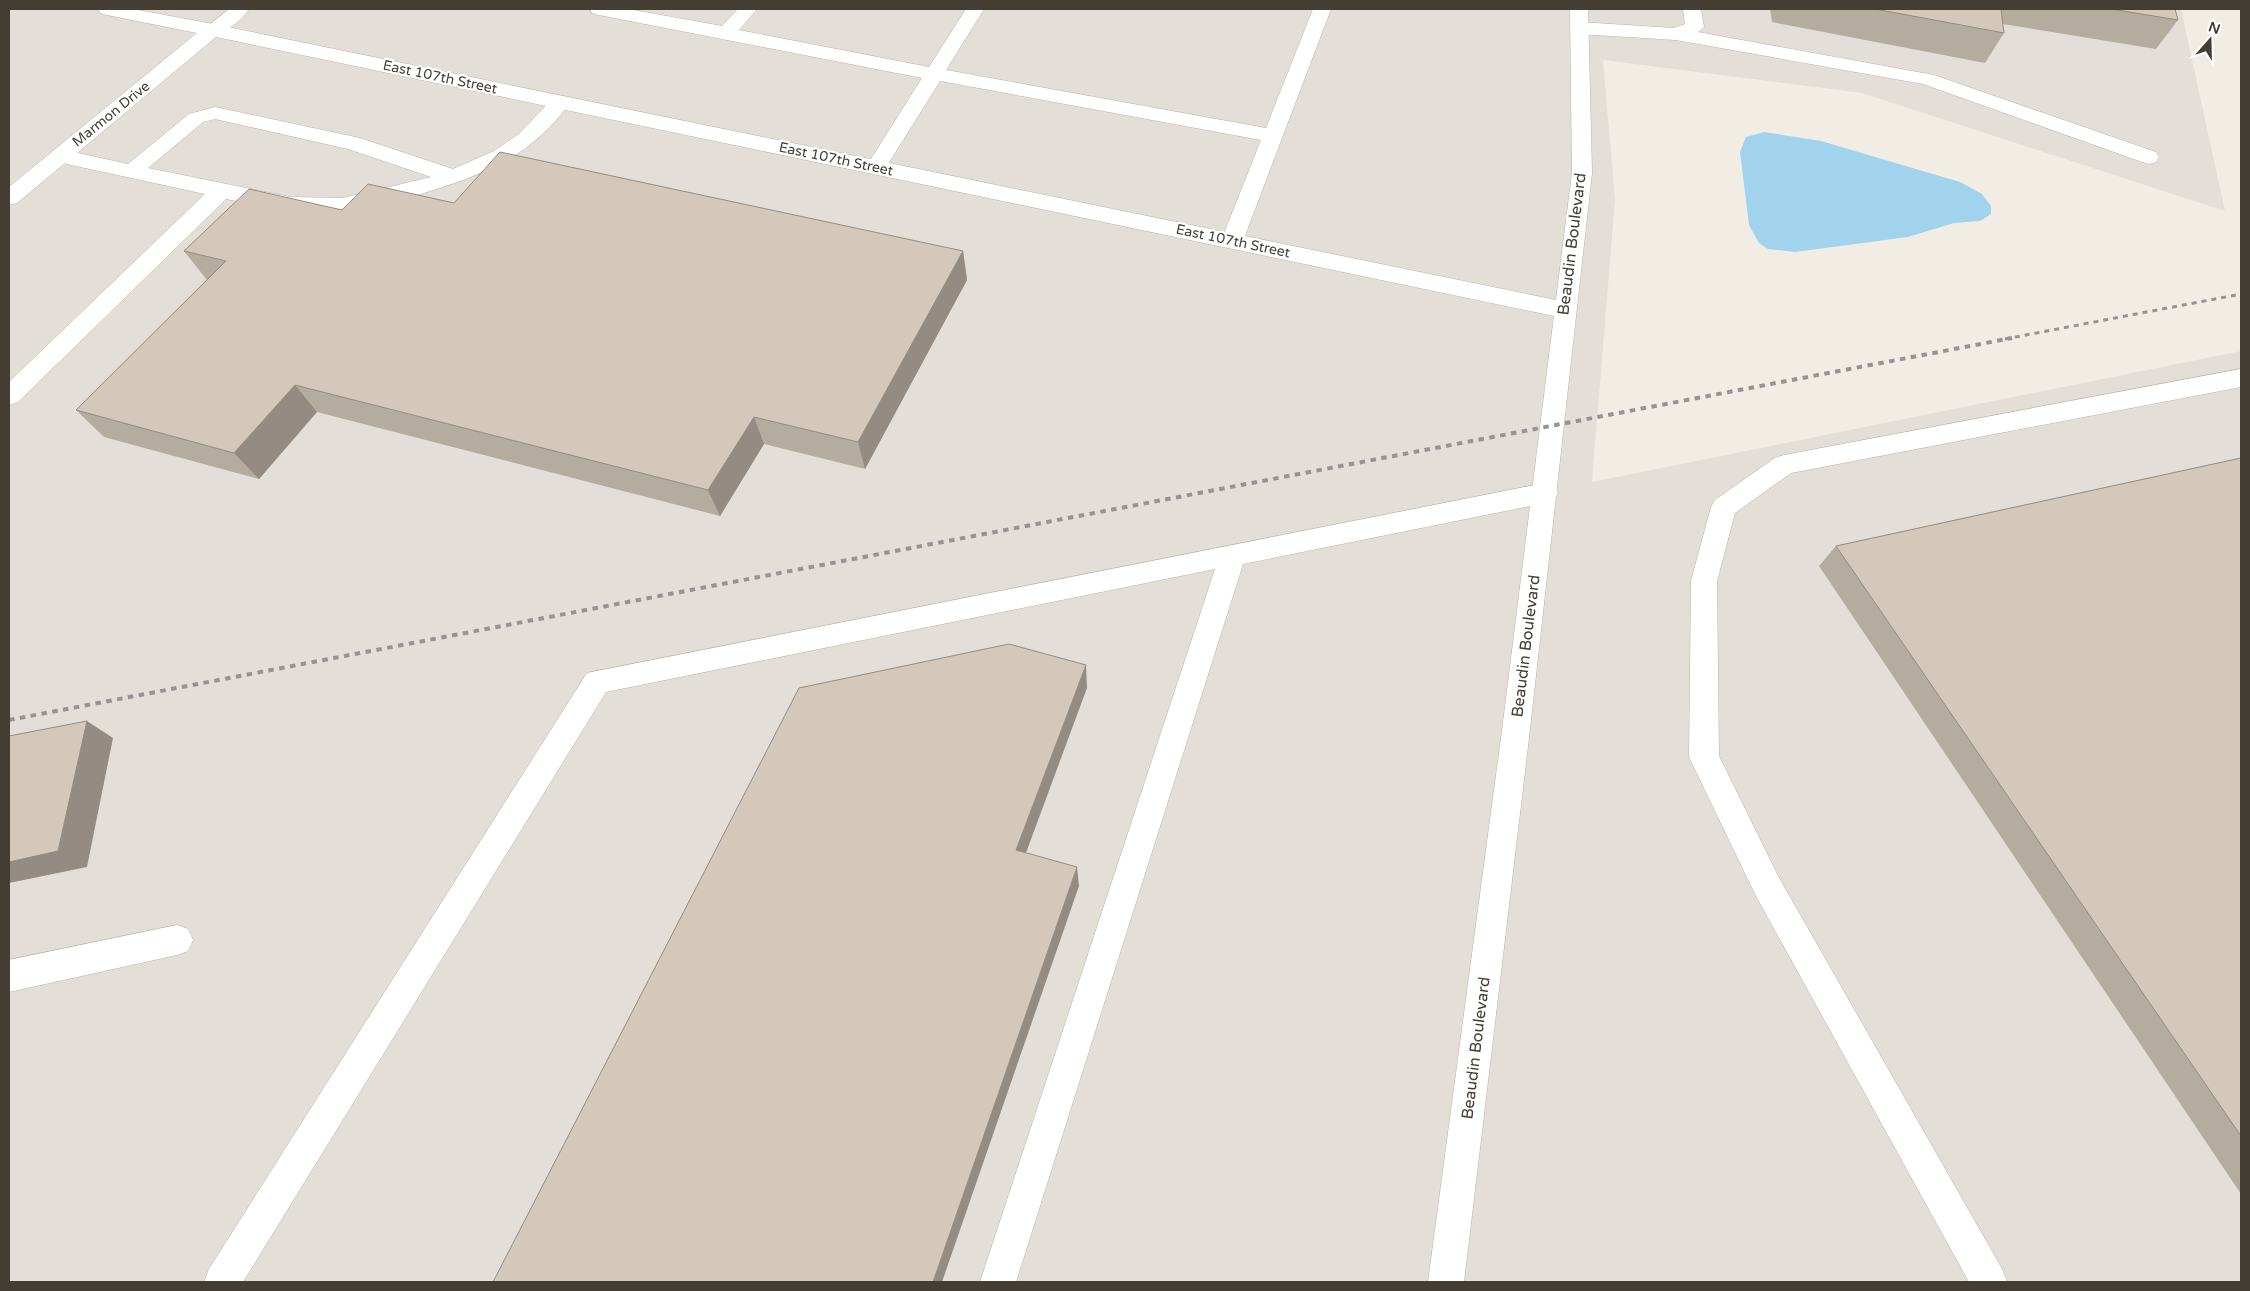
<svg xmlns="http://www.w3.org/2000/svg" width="2250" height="1291" viewBox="0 0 2250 1291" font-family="'Varela Round',sans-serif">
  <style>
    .industrial { fill: #e4ded9 }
    .water { fill: #a1d3ed }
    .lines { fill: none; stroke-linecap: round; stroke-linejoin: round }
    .service-casing { stroke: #bdb4a7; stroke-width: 1 }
    .minor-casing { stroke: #bdb4a7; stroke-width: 1 }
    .service { fill: #fff; fill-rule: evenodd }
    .minor { fill: #fff; fill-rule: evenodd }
    .rail-far1 { stroke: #949494; stroke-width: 3; stroke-dasharray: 5 5; stroke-linecap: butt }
    .rail { stroke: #949494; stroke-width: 4; stroke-dasharray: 5.5 5.5; stroke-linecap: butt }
    .wall { fill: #b5aca0 }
    .shaded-wall { fill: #948c82 }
    .building { fill: #d3c8ba; stroke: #948c82 }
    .labels { text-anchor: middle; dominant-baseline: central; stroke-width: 4.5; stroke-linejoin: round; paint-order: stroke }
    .far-street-label { font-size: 14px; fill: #433d34; stroke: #fff }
    .street-label { font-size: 16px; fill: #433d34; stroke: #fff }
  </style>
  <rect width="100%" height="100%" fill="#f2ede4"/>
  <!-- industrial -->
  <path class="industrial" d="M9,9H2181L2225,211L1862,93L1603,60L1615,200L1592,482L2241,351V1282H9Z"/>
  <!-- water -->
  <path class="water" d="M1764,132L1821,141L1960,182L1982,194L1991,206V214L1980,221L1954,223L1908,237L1795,252L1768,249L1759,243L1749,225L1740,152L1746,137Z"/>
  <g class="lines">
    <defs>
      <path id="service" d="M229,9H249C241,21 221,38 206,34L203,30Z
        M590,9H628L722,26L738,9H757L739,30L929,67L966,9H984L946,70L1266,128L1313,9H1331L1243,241L1240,246L1232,248L1224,246L1221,241L1261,140L940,81L883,172L876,174L869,172L866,167L922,78L599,15L592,13Z
        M1683,9H1701L1704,27L1698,32L1934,75L2156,152L2159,157L2156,162L2149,164L2142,162L1923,84L1676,40L1579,34L1572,32L1570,28L1572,24L1579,22L1674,28L1685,24Z
        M560,96L567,98L570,102C533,157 478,177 417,195C394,202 367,210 343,212C303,216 264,206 226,199L18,402L9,405V382L205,194L53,161L50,156L53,151L60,149L128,164L189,114L215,107L360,138L453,169L494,151L519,134L553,98ZM215,119L348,149L431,177L343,198L290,197L148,168L203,122Z
        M2241,369V387L1791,473L1735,513L1717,581L1719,756L1778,876L2002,1269L2007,1282H1969L1756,896L1689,757L1691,581L1711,507L1715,500L1775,458L1784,455Z
        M1545,483L1554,486L1558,493L1554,500L1545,503L1243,564L1016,1282H980L1215,569L606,692L243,1282H204L209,1269L587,673Z
        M177,925L188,929L193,940L188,951L177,955L9,992V960Z"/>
      <path id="minor" d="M98,9H133L213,24L1556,300L1572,173L1570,9H1588L1592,173L1529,738L1464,1282H1428L1501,738L1554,316L216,37L17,203L9,205V187L197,33L107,15L100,13Z"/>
    </defs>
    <!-- service casing -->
    <use href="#service" class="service-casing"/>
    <!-- minor casing -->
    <use href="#minor" class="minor-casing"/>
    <!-- service -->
    <use href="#service" class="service"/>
    <!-- minor -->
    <use href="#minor" class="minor"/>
    <!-- rail-far1 -->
    <path class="rail-far1" d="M2005,339L2241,294"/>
    <!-- rail -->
    <path class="rail" d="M9,720L2012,338"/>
  </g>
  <!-- wall -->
  <path class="wall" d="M1770,9H2175L2178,20L2156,49L2003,24L2004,33L1985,63L1772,22Z
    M454,203L963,251L967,280L865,469L764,444L720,516L317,412L259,479L104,437L76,410L207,280L184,251L342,210Z
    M2241,458V1194L1819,566L1836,546Z"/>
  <!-- shaded-wall -->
  <path class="shaded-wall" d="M963,251L967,280L865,469L858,442Z
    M295,385L317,412L259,479L234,453Z
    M754,417L764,444L720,516L708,490Z
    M1086,665L1087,688L1020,869L1016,850Z
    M87,721L113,738L87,867L9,883V862Z
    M1077,867L1079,886L942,1282H933Z"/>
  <!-- building -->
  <path class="building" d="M1875,9H2001L2004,33Z
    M2111,9H2175L2178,20Z
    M500,152L963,251L858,442L754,417L708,490L295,385L234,453L76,410L226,261L184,251L249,189L342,210L368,184L454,203Z
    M2241,458V1136L1836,546Z
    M1009,644L1086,665L1016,850L1077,867L933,1282H493L799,688Z
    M87,721L58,851L9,862V736Z"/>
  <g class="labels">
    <!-- far-street labels -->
    <g class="far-street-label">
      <text transform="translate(440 77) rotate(12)">East 107th Street</text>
      <text transform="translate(111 114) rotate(-39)">Marmon Drive</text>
      <text transform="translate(836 159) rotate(12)">East 107th Street</text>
      <text transform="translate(1233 241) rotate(12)">East 107th Street</text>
    </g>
    <!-- street labels -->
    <g class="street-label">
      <text transform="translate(1572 244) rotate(-83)">Beaudin Boulevard</text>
      <text transform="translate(1526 646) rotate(-83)">Beaudin Boulevard</text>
      <text transform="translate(1476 1048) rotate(-83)">Beaudin Boulevard</text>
    </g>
  </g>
  <!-- border -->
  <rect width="2250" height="1291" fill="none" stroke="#433d34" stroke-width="20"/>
  <!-- north arrow -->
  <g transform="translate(2210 40) rotate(20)" stroke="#ffffff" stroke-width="4" paint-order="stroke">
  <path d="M0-4L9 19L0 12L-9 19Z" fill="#433d34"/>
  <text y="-8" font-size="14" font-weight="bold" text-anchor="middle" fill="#433d34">N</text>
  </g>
</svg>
